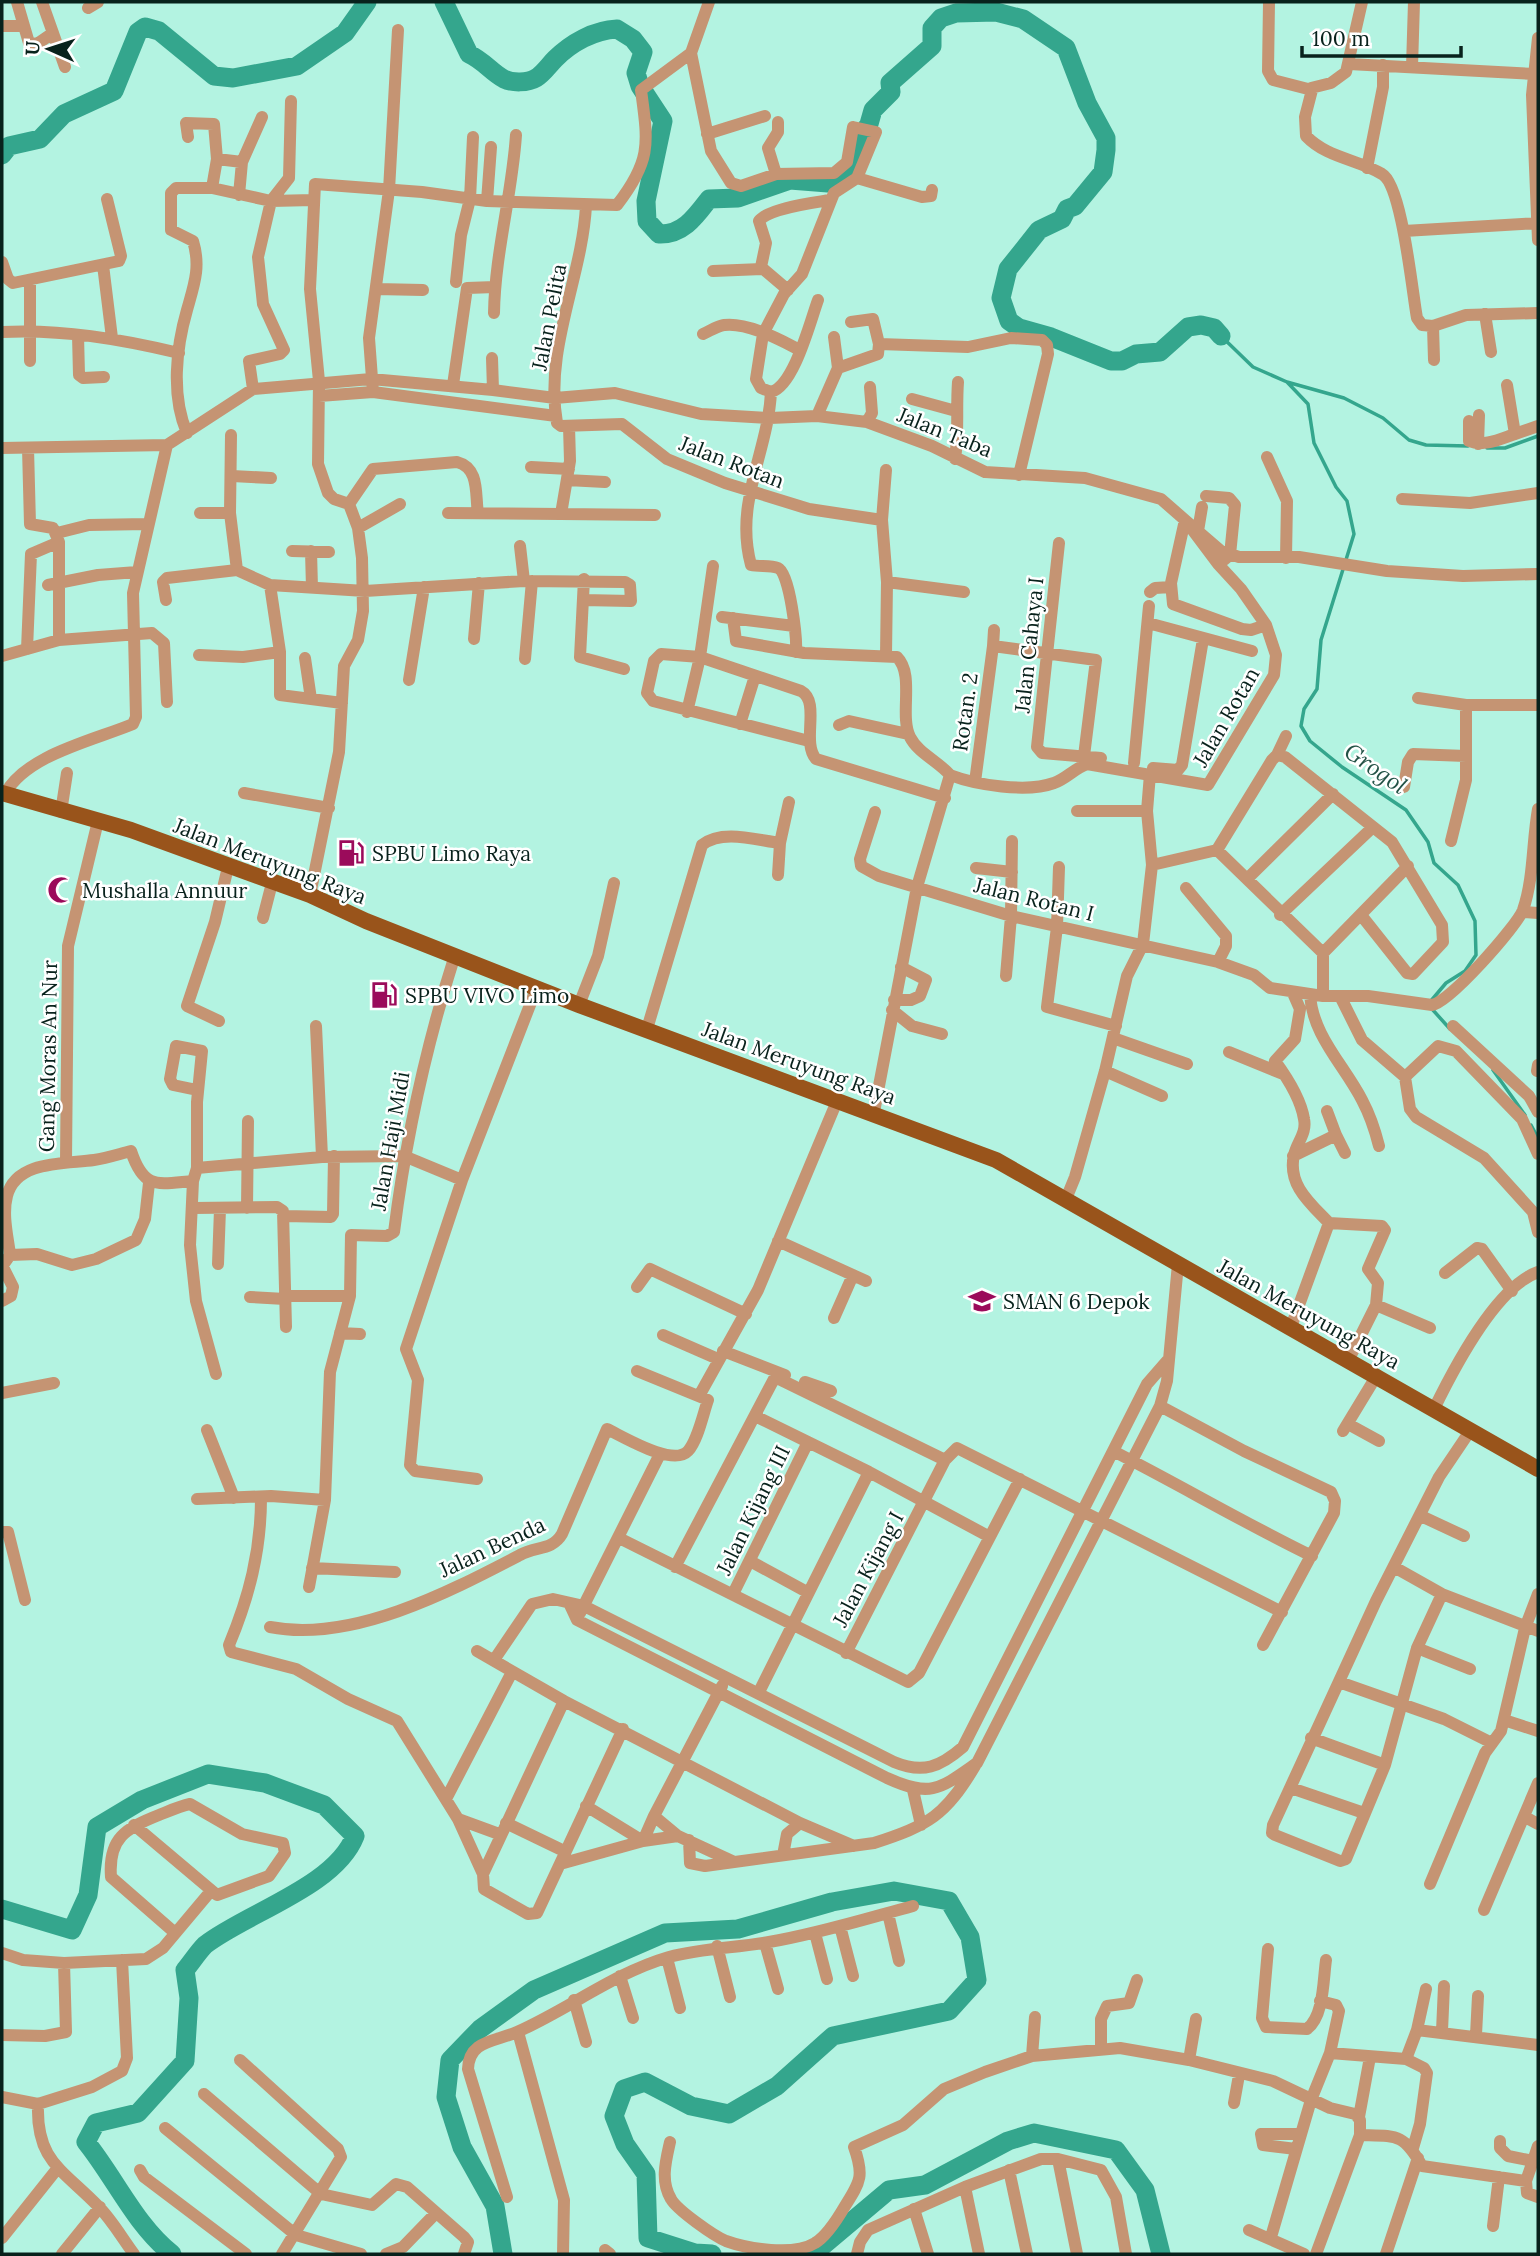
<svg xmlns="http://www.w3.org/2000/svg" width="1540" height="2256" viewBox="0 0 1540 2256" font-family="Lora,serif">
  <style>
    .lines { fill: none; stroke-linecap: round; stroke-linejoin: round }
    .stream { stroke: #34a68d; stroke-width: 3.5 }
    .river { stroke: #34a68d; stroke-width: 19 }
    .minor { stroke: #c59473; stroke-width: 12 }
    .major { stroke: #99541b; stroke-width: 16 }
    .labels { text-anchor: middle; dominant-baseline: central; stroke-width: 5; stroke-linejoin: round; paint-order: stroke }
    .street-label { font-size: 21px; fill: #08221c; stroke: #fff }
    .poi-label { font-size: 21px; fill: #08221c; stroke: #fff; text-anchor: start }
    .water-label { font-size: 23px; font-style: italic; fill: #245347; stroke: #fff }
  </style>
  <rect width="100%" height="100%" fill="#b3f3e1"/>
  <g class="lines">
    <!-- stream -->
    <path class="stream" d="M1221,336L1253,367L1287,382L1344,398L1383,418L1409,440L1426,445L1468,446
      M1287,382L1308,404L1314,443L1336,487L1347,501L1354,534L1321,640L1317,689L1304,709L1301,726L1310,741L1342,767L1406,810L1428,842L1434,863L1458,885L1475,921L1476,955L1465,971L1446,983L1430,1002
      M1487,448H1505L1538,436
      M1432,1009L1450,1029
      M1493,1070L1525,1115
      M1531,1125L1538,1138"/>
    <!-- river -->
    <path class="river" d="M444,2L469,54C484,61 491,72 504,79C512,83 528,83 536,78C543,74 549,65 555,59C571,43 594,30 617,29L633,39L643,52L636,73L640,86L663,121L646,201L647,221L659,234C683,235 696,216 709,199L738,198L790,180L828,183L840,177L856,160L859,140L869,124L873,110L891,92L890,83L932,46V28L941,18L956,13L996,12L1023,19L1066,48L1087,103L1106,138V150L1103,172L1075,206L1067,209L1062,219L1039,230L1008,269L1001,298L1009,321L1019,328L1051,337L1111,361H1122L1136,354L1160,352L1188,327L1201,325L1214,328L1221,336
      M2,155L9,146L40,139L64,114L114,91L138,32L145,27L159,31L214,76L233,78L297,66L345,33L367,2
      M2,1909L72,1930L88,1895L97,1827L142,1800L208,1774L265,1783L324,1805L355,1836C335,1887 246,1913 205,1945C198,1952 191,1963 185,1970L189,1998L185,2061L138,2113L96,2123L86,2142C115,2178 136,2226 172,2254
      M503,2254L495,2206L462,2147L446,2097L450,2060L480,2029L534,1990L665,1933L738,1929L832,1902L894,1891L949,1901L970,1937L977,1980L949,2011L833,2036L777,2086L729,2114L691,2106L645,2082L624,2089L614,2116L625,2144L646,2174L648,2238L695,2253L712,2254
      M813,2254L889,2190L925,2185L1008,2141L1034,2133L1116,2150L1145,2190L1161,2254"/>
    <!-- minor -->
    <path class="minor" d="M17,2L29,43L37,44L53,33
      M42,2L65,67
      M709,2L691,53L711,151L731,183L741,186L776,174L834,173L847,162L853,127L876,132L857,178L834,193L802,274L784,294L763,334L756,379L761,388L771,392C794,386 810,322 818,300
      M1269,2L1268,71L1273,80L1312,90L1305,117L1306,136C1327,158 1357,159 1382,174C1402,185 1412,291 1417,318L1422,325L1433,326L1466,315L1538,313
      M88,8L98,2
      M2,26H24
      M1538,38L1532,95L1538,240
      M1349,64L1535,74
      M1412,67L1414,2
      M1311,88L1331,83L1346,72L1362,2
      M707,134L765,116
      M188,137L186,123L214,124L217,159L212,188
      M217,159L242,162L262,117
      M1367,168L1383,87V65
      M776,174L768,148L778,132V122
      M857,178L922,197L931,196L932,190
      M239,195L242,162
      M487,201L491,147
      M586,206C582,278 544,349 557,423L561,426L622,424L667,459L725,483L809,509L882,520L887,582L886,655
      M1404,231L1537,223
      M2,262L8,279L13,283L119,261L121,256L107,199
      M103,265L112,338
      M713,271L762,269
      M30,281V361
      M456,282L461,235L470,199L473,137
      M376,289L423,290
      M788,290L761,267L766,243L759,221C769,208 813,203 830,200
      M494,313C495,253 512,195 516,135
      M1485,314L1491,352
      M1433,326L1434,360
      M2,332C62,329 120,339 179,353
      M703,334C710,331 717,326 724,325C748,322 780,340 800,350
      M78,335L79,375L83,378L104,377
      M879,344L968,347L1011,338L1042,340L1047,345L1048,354L1019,475
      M492,358L493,390L555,398L615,393L701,414L770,418L817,416L867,422L872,413L870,387
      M838,368L878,354L879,344L873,319L851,322
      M453,385L467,288L495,287
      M1507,385L1515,434L1538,426
      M253,389L249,361L280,354L284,350L263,304L258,257L271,201L289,178L291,101
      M373,392L369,338L389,190L398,30
      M771,392C768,453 734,502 751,565C759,567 770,565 778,568C790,573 797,639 796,652
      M319,396L373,392L556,416
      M912,399L956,411
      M817,416L838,368L834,337
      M1469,421V441C1484,447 1500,439 1515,434
      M867,422L932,446L985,472L1085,478L1161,499L1185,520L1218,564L1241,589L1266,625L1276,655L1274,675L1208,785L1087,764C1075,768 1066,779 1054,783C1027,793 976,785 950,775L917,887L874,1112
      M187,433C171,396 176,348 187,310C194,285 201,267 193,241L171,230V193L176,188H212L271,201L313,200
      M231,435L230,513L237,570L270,585L280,652V695L342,703
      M1478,444L1479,415
      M2,448L167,445
      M28,448L30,524L53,528L59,542V640
      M1267,457L1287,501L1286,558
      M955,459C959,433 956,408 958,382
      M531,467L569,469
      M232,476L271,478
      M567,480L605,482
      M1206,496L1229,498L1235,505L1230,555L1224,560
      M1402,499L1470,503L1538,493
      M349,504L373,469L457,462C480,468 475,495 478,513
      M200,513H230
      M448,513L561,514L570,461L569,426
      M561,514L655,515
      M882,520L886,470
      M358,528L400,504
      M1198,531L1202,507
      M57,533L89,525L147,524
      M1059,543L1037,747L1042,753L1101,758
      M520,546L524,581
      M292,551L329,552
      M311,551L312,588
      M584,579L580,657L624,669
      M887,582L964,592
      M48,585L98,575L137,572
      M270,585L365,591L524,581L625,582L630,585L631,601L583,600
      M1150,592L1155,588L1171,587
      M166,600L163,582L167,578L237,570
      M722,617L794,626
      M733,618L736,641L804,653L897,657C915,675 899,715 910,737C918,753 938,761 950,775
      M1148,623L1252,651
      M1266,625L1251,630L1242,629L1173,604L1171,583L1185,520L1221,551L1239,557H1299L1387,571L1463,576L1538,574
      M474,639L479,583
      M993,646L994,630
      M27,649L31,554L59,542
      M199,655L243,657L280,652
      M2,656L59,640L152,633L164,643L167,702
      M305,658L311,699
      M525,659L532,581
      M409,680L424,587
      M1418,698L1466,705
      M687,712L700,657L713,566
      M740,724L755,676
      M839,725L849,721L908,734
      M809,741L653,701L647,693L654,661L661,654L700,657L801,691C821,702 801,742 816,759L945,798
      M1277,755L1286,736
      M1134,763L1149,606
      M1153,768L1178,770L1182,765L1203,639
      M975,782L993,646L1096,660L1084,756
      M1404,787L1408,762L1413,754L1466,756
      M244,793L329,808
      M5,794C26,755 92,741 133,724L136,717L133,593L167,445L253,389L371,379L493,390
      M1077,811H1147
      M61,812L67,773
      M875,812L860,859L861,866L879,876L1011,916L1218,962L1254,975L1270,988L1323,996H1368L1432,1005C1449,1003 1517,926 1523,910C1534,878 1532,842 1538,809
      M1451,841L1466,780V705H1538
      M1217,850L1272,760L1277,755L1285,757L1392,842L1442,925L1443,942L1413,974L1407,973L1361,915
      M1152,865L1217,850L1323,953
      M1059,867L1057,927L1047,1007L1116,1026
      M976,868L1012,872
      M778,875L780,843
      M1247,879L1333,794
      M1186,888L1226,936V946L1218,962
      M310,895L339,752L344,666L358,640L363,611L362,558L358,528L349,504L334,499L328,493L318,464L319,381L310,289L315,184L422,192L487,201L617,205C652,160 648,143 641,90L691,53
      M1523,912L1538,913
      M1280,915L1372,828
      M263,918L272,883
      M1006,976L1011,916L1012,841
      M1293,993L1300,1009L1295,1039L1275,1061C1286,1076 1301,1100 1304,1119C1307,1133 1297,1142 1294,1155C1287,1185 1311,1204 1329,1223
      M1310,994C1312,1035 1344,1065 1362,1100C1370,1115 1375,1130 1379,1146
      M1323,996V953L1408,866
      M1340,996L1362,1040L1405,1077L1410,1109L1416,1117L1484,1158L1533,1212L1538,1232
      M894,1000H911L920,996L926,980L901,967
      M579,1005L598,956L614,883
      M892,1010L912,1026L942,1034
      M219,1021L187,1006L215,922L228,867
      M316,1026L322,1157
      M1453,1026L1529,1096L1538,1112
      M647,1029L702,845C722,829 756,840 780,843L789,802
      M1113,1038L1187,1064
      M1229,1052L1283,1074
      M1105,1071L1162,1096
      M1537,1071L1538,1065
      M1405,1077L1438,1046L1456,1051L1522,1119L1538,1154
      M1336,1135L1345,1153
      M1293,1156L1336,1135L1327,1111
      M66,1162L68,946L98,821
      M197,1168L322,1157L404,1156L462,1180
      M193,1181L190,1245L196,1301L216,1374
      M1066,1199L1075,1177L1105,1071L1127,976L1143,944L1152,865L1147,811L1150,774
      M194,1208L277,1207L283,1211L286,1327
      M247,1208L248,1121
      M285,1216L331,1217L333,1214L334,1156
      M1329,1223L1382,1226L1385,1230L1368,1269L1378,1283L1376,1305L1349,1359
      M778,1241L866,1281
      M10,1255L37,1254L72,1265L96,1259L136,1240L145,1219L149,1183
      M218,1264L220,1209
      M2,1265L13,1287L11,1296L2,1301
      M3,1265L10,1255C8,1237 2,1215 7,1196C16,1160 65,1164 94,1160C107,1158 119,1154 131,1151C144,1190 157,1184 193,1181L197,1168V1102L202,1051L176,1046L170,1079L173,1085L197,1090
      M1445,1273L1477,1248L1482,1249L1512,1291
      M637,1287L650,1269L746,1314
      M285,1296H350
      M250,1297L285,1299
      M1376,1305L1430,1328
      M834,1318L853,1275
      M1291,1327L1329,1223
      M340,1333L360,1334
      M663,1335L718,1359
      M723,1351L785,1375
      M805,1382L831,1391
      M2,1393L54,1383
      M699,1396L758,1290L837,1101
      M1160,1406L1244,1451L1331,1492L1335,1501L1334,1513L1263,1645
      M1434,1409C1453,1370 1496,1287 1538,1272
      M755,1416L869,1472L988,1536
      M1348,1424L1379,1441
      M207,1430L234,1498
      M1343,1431L1377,1375
      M1113,1451C1180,1485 1244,1523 1312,1556
      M477,1479L415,1471L410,1465L418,1380L406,1349L462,1180L537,987
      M261,1498C261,1551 249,1597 229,1645L231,1652L296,1669L348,1699L397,1721L458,1819L483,1874
      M197,1499L271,1496L325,1500
      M1421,1516L1464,1536
      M2,1532H8L25,1600
      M619,1538L908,1682L919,1673L1020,1479
      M750,1561L807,1592
      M675,1567L775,1377L945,1460
      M1394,1567L1442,1594L1538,1631
      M312,1568L395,1572
      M309,1587L325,1500L330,1372L350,1296L351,1235L387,1236L394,1232C406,1137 426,1046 455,955
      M733,1594L808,1442
      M1442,1594L1417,1648L1385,1765L1346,1859L1340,1861L1275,1835L1272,1833L1273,1825L1376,1601L1439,1477L1470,1431
      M570,1605L577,1620L887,1778C931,1798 940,1789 977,1763L1160,1406L1167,1381L1178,1264
      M580,1613L660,1454
      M270,1627C352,1643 449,1592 520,1555C535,1546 552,1551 562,1534L607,1429C624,1437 673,1467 688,1451C698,1440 703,1414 708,1400L637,1371
      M1417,1648L1470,1669
      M477,1651L564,1701L800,1823L854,1846
      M846,1653L945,1460L957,1448L1282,1612
      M494,1660L532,1604L553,1599L584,1606L894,1762C923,1774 940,1767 963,1747L1147,1384L1167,1361
      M1339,1682L1444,1719L1490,1742
      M722,1686L654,1816L678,1836L732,1861
      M759,1692L869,1472
      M564,1701L483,1874L484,1889L528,1914L537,1913L623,1729
      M1504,1720L1538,1731
      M1311,1738L1385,1765
      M1291,1788L1364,1813
      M913,1790L921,1825
      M446,1799L512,1672
      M586,1806L643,1841L654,1816
      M1525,1817L1538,1824
      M458,1819L499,1834
      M506,1823L564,1851
      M134,1825L217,1895L269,1876L285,1853L283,1843L242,1834L190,1804C180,1806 169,1811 159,1815C126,1828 108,1838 111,1877L174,1932
      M689,1840L690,1863L705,1866L874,1843C929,1825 945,1816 975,1766
      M783,1855L787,1834L800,1823
      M560,1864L643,1841L678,1836
      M1430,1884L1485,1753L1501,1731L1525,1628L1538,1594
      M1484,1910L1538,1783
      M888,1913L899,1961
      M840,1926L853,1976
      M815,1933L827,1979
      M765,1943L778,1989
      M717,1946L730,1997
      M1268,1949L1262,2018L1266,2027L1307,2029C1324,2016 1323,1981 1326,1960
      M2,1953L23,1960L64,1963L146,1959L163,1948L210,1892
      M667,1958L680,2008
      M620,1976L633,2018
      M574,2000L586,2042
      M1417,2030L1426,1989
      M1442,2031L1444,1986
      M518,2032L564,2200L563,2254
      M2,2035L45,2036L66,2032L64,1963
      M1476,2035L1478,1996
      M1101,2049V2019L1107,2006L1129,2003L1137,1980
      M1330,2053L1406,2059L1417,2030L1538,2045
      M1032,2056L1035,2017
      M1406,2059L1424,2068L1427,2073L1420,2124L1413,2148
      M240,2060L338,2149L341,2157L282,2254
      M1189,2060L1196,2019
      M204,2094L321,2194L372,2205L396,2184L407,2187L464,2237L468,2242L464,2254
      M2,2097L38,2104L92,2087L122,2071L127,2058L122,1960
      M1234,2103L1239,2075
      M38,2104C36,2161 62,2169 98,2206C112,2220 122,2238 134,2254
      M1359,2117L1370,2057
      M165,2128L296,2235L361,2254
      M1500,2141V2148L1508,2156L1533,2161L1538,2146
      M670,2142C666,2160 660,2181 671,2199C677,2210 714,2236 726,2241C748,2249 794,2256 815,2243C827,2236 838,2218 845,2206C861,2181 864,2175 854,2147L903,2125L944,2089L985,2072L1032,2056L1120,2048L1189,2060L1273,2081L1330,2108L1355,2114L1360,2120V2135C1397,2136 1403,2133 1422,2166L1526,2181
      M1296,2149L1263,2145L1261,2134H1301
      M1058,2159L1077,2254
      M1538,2162L1533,2161L1526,2181L1527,2193L1538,2197
      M140,2170L144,2177L246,2254
      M1009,2170L1027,2254
      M965,2187L979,2254
      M507,2197L468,2069C469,2040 495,2042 517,2032C569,2009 614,1973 669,1957C703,1948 735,1948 769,1942C817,1934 865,1919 913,1906
      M914,2209L928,2254
      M1493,2226L1499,2177
      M1249,2230L1304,2254
      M1271,2237L1311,2100L1330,2053L1339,2011L1336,2005L1320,2001
      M2,2238L57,2169
      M605,2250L610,2254
      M62,2254L100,2207
      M386,2254L403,2247L436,2213
      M857,2254L860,2242L868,2230L965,2187L1041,2159H1058L1101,2170L1116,2197L1126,2254
      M1316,2254L1360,2135
      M1386,2254L1418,2158"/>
    <!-- major -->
    <path class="major" d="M2,793L131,830L310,895L366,921L579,1005L996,1160L1538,1469"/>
  </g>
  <!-- icons -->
  <defs>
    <symbol id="fuel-bare" viewBox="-9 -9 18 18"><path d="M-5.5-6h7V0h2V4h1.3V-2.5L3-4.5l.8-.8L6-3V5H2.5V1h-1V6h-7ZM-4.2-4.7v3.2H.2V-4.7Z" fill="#9b0b5b" stroke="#fff" stroke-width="2.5" paint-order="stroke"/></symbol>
    <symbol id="mosque-bare" viewBox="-9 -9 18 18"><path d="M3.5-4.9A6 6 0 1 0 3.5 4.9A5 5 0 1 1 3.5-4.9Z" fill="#9b0b5b" stroke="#fff" stroke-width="2.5" paint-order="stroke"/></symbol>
    <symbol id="school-bare" viewBox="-9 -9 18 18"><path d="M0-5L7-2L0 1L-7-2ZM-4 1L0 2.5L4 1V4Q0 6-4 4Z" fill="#9b0b5b" stroke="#fff" stroke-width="2.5" paint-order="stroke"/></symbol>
  </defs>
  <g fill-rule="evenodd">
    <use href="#fuel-bare" x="332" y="834" width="38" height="38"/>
    <use href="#mosque-bare" x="42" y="871" width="38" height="38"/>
    <use href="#fuel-bare" x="365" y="976" width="38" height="38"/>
    <use href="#school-bare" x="963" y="1282" width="38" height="38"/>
  </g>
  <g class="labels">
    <!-- street labels -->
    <g class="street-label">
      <text transform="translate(549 317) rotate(-79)">Jalan Pelita</text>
      <text transform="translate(945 432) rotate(22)">Jalan Taba</text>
      <text transform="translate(732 462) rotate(21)">Jalan Rotan</text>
      <text transform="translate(1029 645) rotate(-84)">Jalan Cahaya I</text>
      <text transform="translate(965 712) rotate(-82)">Rotan. 2</text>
      <text transform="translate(1226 717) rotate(-60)">Jalan Rotan</text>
      <text transform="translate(270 861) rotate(21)">Jalan Meruyung Raya</text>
      <text transform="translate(1034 899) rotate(14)">Jalan Rotan I</text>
      <text transform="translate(48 1056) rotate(-89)">Gang Moras An Nur</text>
      <text transform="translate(799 1063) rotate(20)">Jalan Meruyung Raya</text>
      <text transform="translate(390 1141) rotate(-80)">Jalan Haji Midi</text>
      <text transform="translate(1309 1314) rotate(29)">Jalan Meruyung Raya</text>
      <text transform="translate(753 1510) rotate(-64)">Jalan Kijang III</text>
      <text transform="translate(492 1547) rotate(-25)">Jalan Benda</text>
      <text transform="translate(868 1569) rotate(-62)">Jalan Kijang I</text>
    </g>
    <!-- poi labels -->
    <g class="poi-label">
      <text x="372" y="853">SPBU Limo Raya</text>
      <text x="82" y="890">Mushalla Annuur</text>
      <text x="405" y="995">SPBU VIVO Limo</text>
      <text x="1003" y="1301">SMAN 6 Depok</text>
    </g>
    <!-- water labels -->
    <g class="water-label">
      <text transform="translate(1376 768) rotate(35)">Grogol</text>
    </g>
  </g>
  <!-- border -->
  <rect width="1540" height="2256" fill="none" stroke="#08221c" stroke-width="7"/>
  <!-- north arrow -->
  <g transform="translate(49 49) rotate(273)" stroke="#ffffff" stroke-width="5" paint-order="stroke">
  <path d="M0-5L12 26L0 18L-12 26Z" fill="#08221c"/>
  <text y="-10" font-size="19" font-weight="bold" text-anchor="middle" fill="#08221c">U</text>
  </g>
  <!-- scale -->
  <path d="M1302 46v10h159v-10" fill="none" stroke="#08221c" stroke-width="3.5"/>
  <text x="1312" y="46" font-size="21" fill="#08221c" stroke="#ffffff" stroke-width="5" paint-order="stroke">100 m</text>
</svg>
